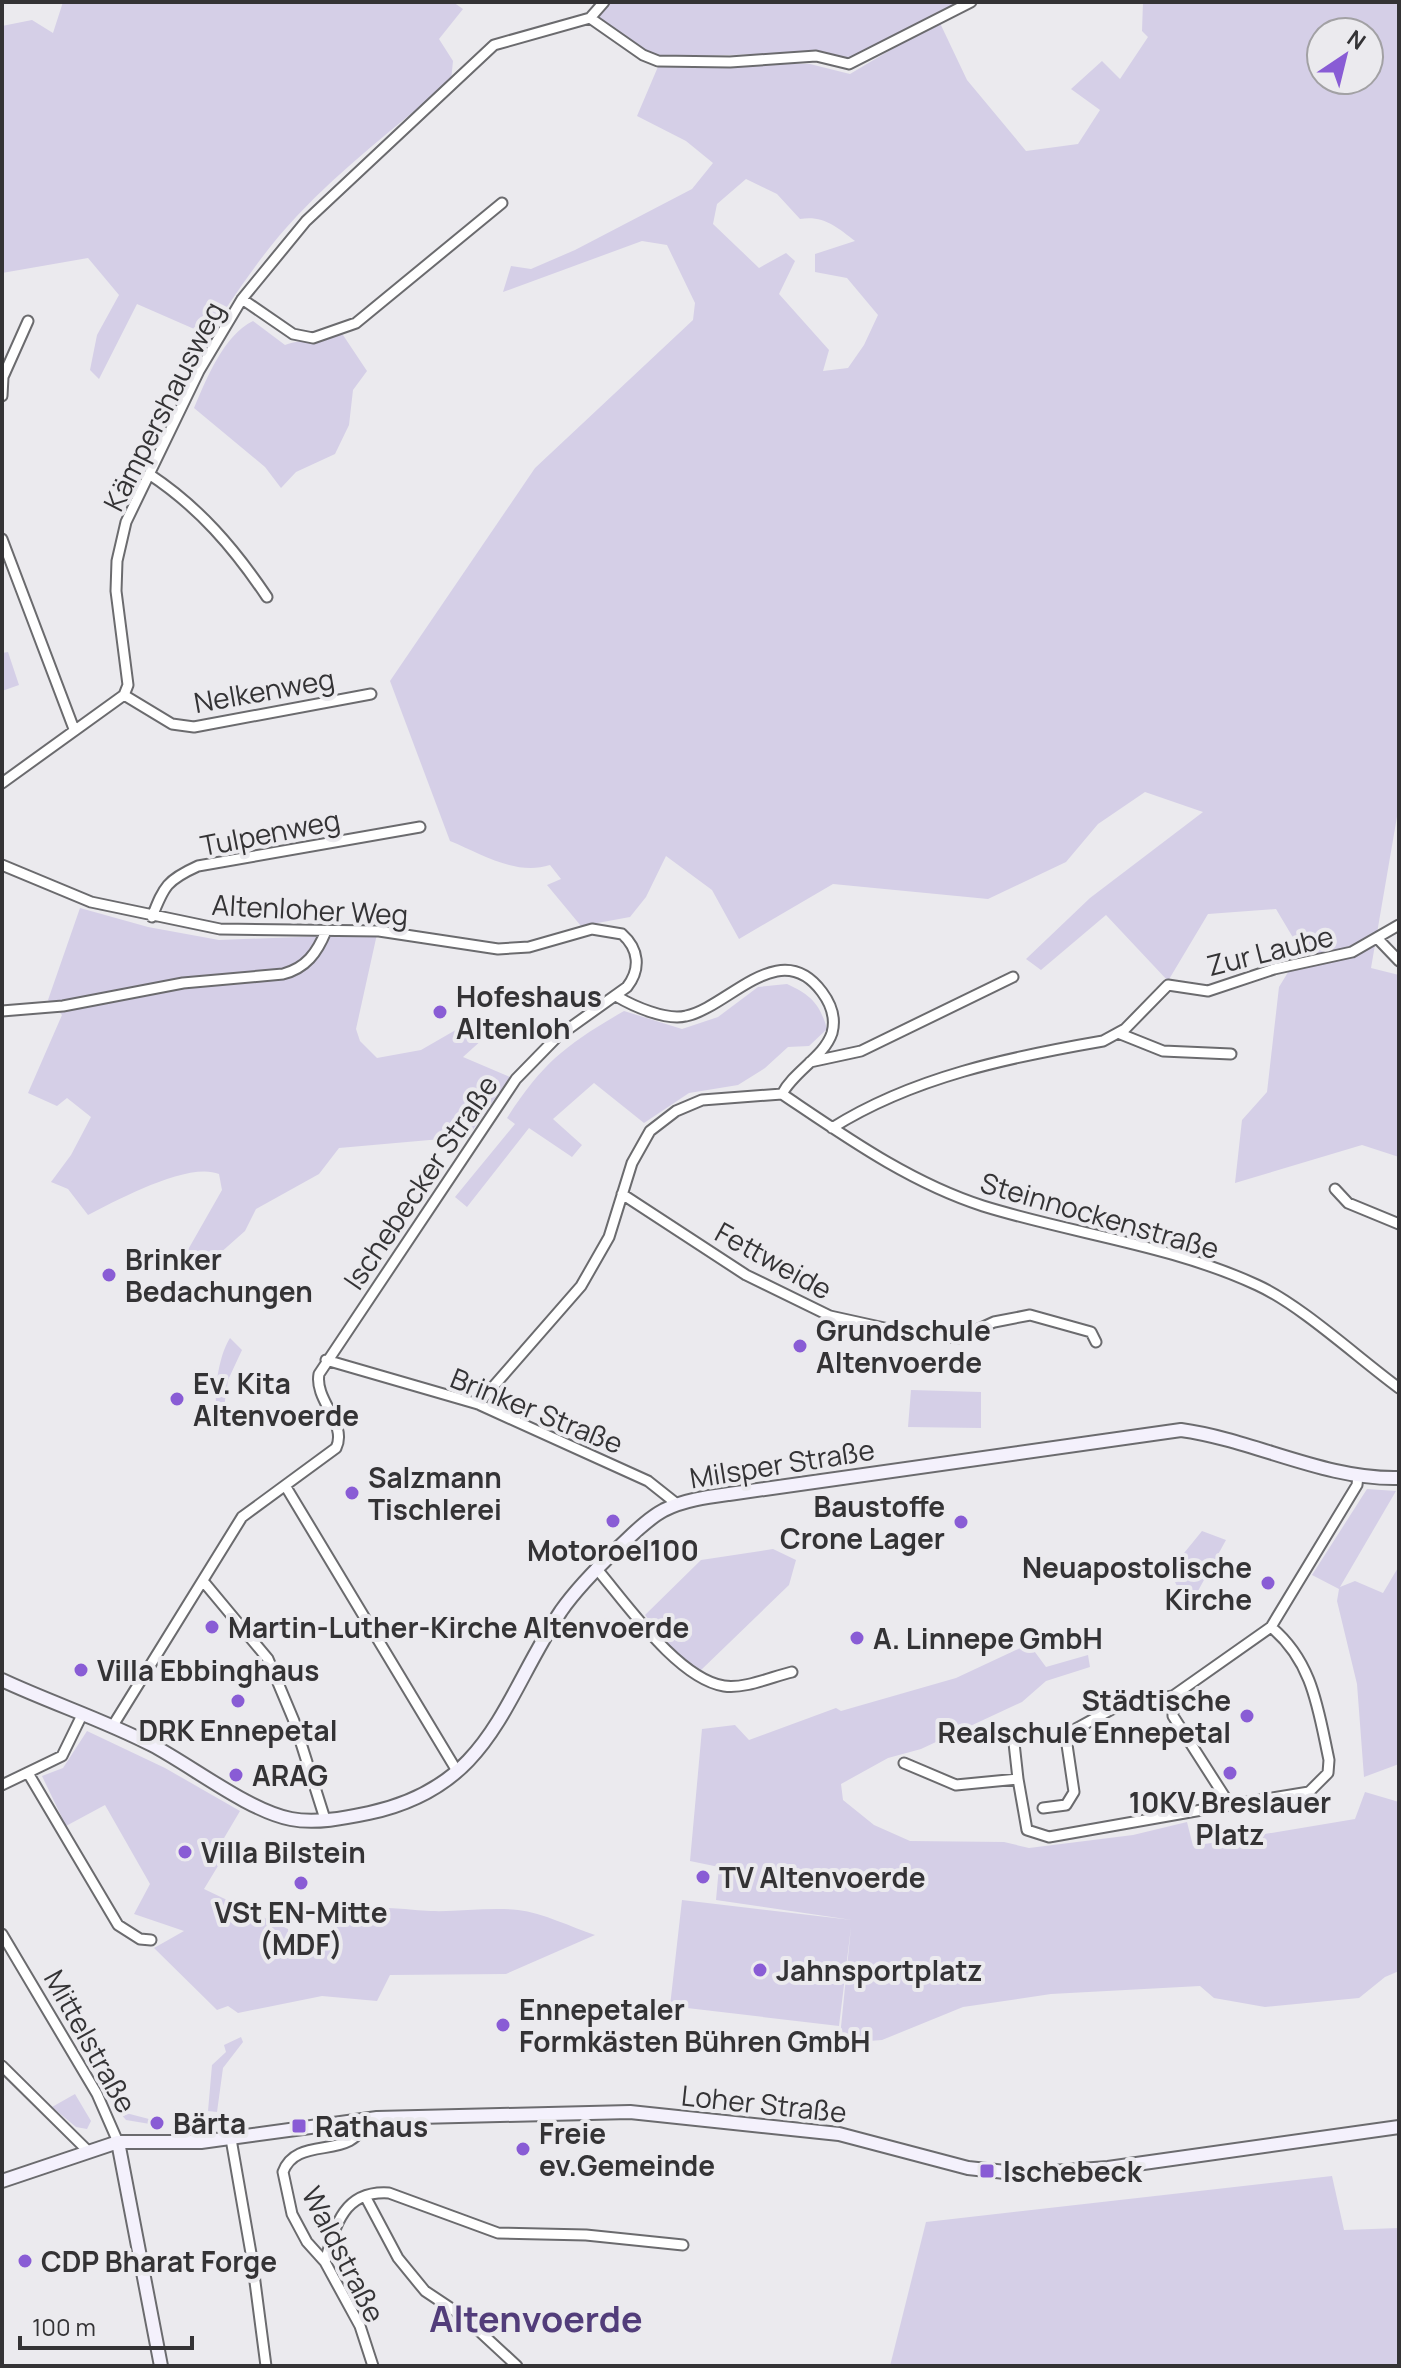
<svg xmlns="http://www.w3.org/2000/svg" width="1401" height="2368" viewBox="0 0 1401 2368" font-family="Manrope,sans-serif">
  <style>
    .green { fill: #d5cfe7; fill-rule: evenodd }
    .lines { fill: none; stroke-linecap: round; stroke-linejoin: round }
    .street-casing { stroke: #6b6b6e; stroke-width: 13 }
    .secondary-casing { stroke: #6b6b6e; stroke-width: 16 }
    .street { stroke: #fff; stroke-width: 9 }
    .secondary { stroke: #f4f1fc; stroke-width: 12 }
    .poi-dot { fill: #895cd5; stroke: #ebeaee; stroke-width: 3 }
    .labels { text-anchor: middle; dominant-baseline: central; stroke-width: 8; stroke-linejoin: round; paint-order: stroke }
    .street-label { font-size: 28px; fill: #343335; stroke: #ebeaee }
    .poi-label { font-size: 28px; font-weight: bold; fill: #343335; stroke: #ebeaee; text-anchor: start }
    .district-label { font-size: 36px; font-weight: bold; fill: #523d7a; stroke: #ebeaee }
  </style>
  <rect width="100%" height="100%" fill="#ebeaee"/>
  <!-- green -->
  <path class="green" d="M63,2H453L463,9L439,39L453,61L451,81C397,126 344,166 296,217C262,253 235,295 208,335L137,304L99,379L90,370L97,335L119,295L88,258L2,273V26L32,20L53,33Z
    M611,2H965L856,58L801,53L659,57L643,52L599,17Z
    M1143,2H1399V805L1371,968L1399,975V1157L1362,1145L1235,1183L1242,1120L1267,1092L1279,987L1301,951L1276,909L1208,914L1168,981L1106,915L1041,970L1026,959L1090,898L1203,812L1145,792L1098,824L1066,862L988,899L833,884L739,939L712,890L666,856L646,897L630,917L581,926L547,885L561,879L550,865C516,876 482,854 450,841L390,681L535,468L693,320L695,303L667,245L642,241L503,292L511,266L531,269L575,250L692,189L713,163L686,141L637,116L660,62L810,64L850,74L939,21L967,80L1026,151L1078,144L1100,110L1071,89L1102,61L1120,79L1148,37L1142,31ZM1321,32H1369V80H1321ZM746,179L777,194L800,219C823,215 837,227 855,241L815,254V272L847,278L878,315L864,345L848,368L823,371L829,350L779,294L795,261L786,253L759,268L713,224L717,204Z
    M253,321L285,345C305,338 320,341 341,332L367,371L353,390L349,425L335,454L296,472L281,488L265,467L194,408C207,378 223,336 253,321Z
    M8,652L19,685L2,691V653Z
    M80,908L148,927L219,940L377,934L356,1029L360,1041L377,1058L421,1050L480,1016L494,1029L463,1057L510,1077L472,1131L441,1139L339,1148L319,1174L256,1209L245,1231L219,1254L189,1272L181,1262L222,1190L219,1174C189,1161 117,1200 88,1215L68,1189L51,1182L71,1155L91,1117L67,1098L57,1106L28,1093L62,1015L48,1000Z
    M787,984C811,995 820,1004 827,1029L809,1046L788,1047L765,1068L738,1085L689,1093L644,1123L594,1083L553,1119L582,1145L572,1157L529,1128L467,1207L455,1197L515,1124L507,1118C543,1062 567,1044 624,1011L682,1029L718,1017L758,987Z
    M230,1338L242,1350L228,1380L221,1427C210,1406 218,1356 230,1338Z
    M911,1390L981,1392V1428L908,1427Z
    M1367,1489L1396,1491L1340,1587L1355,1581L1383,1593L1399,1566V1764L1364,1777L1357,1684L1337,1601L1339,1589L1312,1575Z
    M1202,1531L1226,1540L1193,1600L1183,1598L1167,1566L1180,1558Z
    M773,1549L796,1560L789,1585L700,1671L678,1656L645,1615L701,1560Z
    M1029,1644L1046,1667L1088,1655L1090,1667L1046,1681L1022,1702L921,1749L888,1758L841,1784L843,1800L874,1825L910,1841L1004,1842L1029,1848L1133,1835L1187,1822L1193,1846L1355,1819L1365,1792L1399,1802V1971L1385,1977L1359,1998L1265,2007L1214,1998L1200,1986L1051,1994L963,2007L882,2040L843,2043L841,2027L851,1927L839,2026L670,2006L682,1900L852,1920L716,1900L719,1867L690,1861L702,1729L735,1725L749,1740L836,1708L841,1711L956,1678Z
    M87,1731L165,1768L240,1811L217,1850L224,1856L204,1889L288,1929L290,1954L315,1953C339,1895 380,1908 431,1911C459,1912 489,1907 518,1910C543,1913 571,1927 595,1935L506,1974L390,1975L377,2001L322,1996L238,2013L228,2006L217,2010L154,1948L184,1931L134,1914L150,1884L105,1805L66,1826L42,1776L63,1768Z
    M241,2037L243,2042L223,2068L217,2112L208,2111L212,2065L226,2052L224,2045Z
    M75,2094L91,2121L87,2129L76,2127L52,2107Z
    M113,2098L126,2113L149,2119L150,2124L126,2120L109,2100Z
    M1332,2176L1344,2230L1399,2228V2366H890L926,2222Z"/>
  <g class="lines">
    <defs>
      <path id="street" d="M590,18L643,55L658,61L730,62L816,56L849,64L971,2
        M590,18L604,2
        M242,299L293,334L313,338L356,323L502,203
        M2,396L3,377L28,321
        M149,474C199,507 234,548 267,597
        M2,539L74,729
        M124,695L172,724L194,727L371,694
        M2,783L124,695L128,685L116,591L117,561L126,522L199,371L242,299L306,221L494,45L590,18
        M2,865L91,902L220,929L379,931L498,949L529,947L592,929L622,934C639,949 641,969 627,987L557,1037L516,1079L319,1374C314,1400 348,1424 336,1448L242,1517L112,1727
        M152,917C164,886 167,880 198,866L420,827
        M1377,938L1399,961
        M616,996C633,1006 666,1021 686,1016C729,1007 780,935 822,992C831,1004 836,1018 832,1033C824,1057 794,1071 782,1094
        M2,1011L63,1006L183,983L283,974C306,968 317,953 326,931
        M1118,1033L1163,1051L1231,1054
        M810,1062L861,1051L1013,977
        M782,1094C846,1137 909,1182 983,1206C1073,1234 1171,1245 1257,1285C1301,1305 1358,1358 1399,1388
        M832,1128C913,1077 1010,1057 1103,1041L1125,1029L1168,985L1208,991L1274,969L1352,952L1399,925
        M1335,1189L1348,1203L1399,1224
        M622,1194L746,1275L830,1316L907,1333L959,1338L994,1322L1030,1315L1091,1332L1096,1342
        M326,1360L478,1404L648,1481L677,1504
        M478,1404L581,1286L609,1237L632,1163L650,1131L676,1111L702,1100L782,1094
        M286,1487L457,1771
        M596,1568C626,1603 678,1679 724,1686C745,1689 771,1677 792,1672
        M203,1581L268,1659L294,1721L325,1819
        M1271,1627C1313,1662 1318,1709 1329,1760L1328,1773L1309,1792L1230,1805L1173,1716V1696L1271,1627L1357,1485L1358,1476
        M1014,1743L1018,1779
        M904,1763L956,1785L1018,1779L1027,1830L1049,1837L1230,1805
        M28,1773L118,1925L140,1939L151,1940
        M2,1785L62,1756L82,1715
        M1043,1808L1066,1805L1074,1792L1066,1738L1072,1731L1123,1703L1173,1696
        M2,1934L97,2094L118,2142
        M2,2066L87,2150
        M365,2119C356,2163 297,2133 283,2172L292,2214L307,2242L325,2262L360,2326L373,2366
        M231,2139L252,2259L266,2366
        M365,2196L398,2258L425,2291L464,2317L517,2366
        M325,2262C335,2225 344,2190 389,2193L498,2233L586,2235L683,2245"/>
      <path id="secondary" d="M2,1680C51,1703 104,1720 152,1745C192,1766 249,1811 291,1819C315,1824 345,1818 369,1813C491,1787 502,1700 561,1611C577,1588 597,1568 618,1548C632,1535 647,1519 664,1510C684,1500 707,1497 729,1494L1181,1430C1254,1440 1325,1480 1399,1478
        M118,2142L161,2366
        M2,2181L118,2142H201L377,2118L630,2112L839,2134L968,2168L1024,2174L1108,2168L1399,2127"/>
    </defs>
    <!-- street casing -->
    <use href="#street" class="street-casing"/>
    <!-- secondary casing -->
    <use href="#secondary" class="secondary-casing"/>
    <!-- street -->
    <use href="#street" class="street"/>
    <!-- secondary -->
    <use href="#secondary" class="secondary"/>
  </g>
  <!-- markers -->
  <g class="poi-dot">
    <circle cx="440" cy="1012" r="8"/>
    <circle cx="109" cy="1275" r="8"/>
    <circle cx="800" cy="1346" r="8"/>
    <circle cx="177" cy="1399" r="8"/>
    <circle cx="352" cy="1493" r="8"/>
    <circle cx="613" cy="1521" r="8"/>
    <circle cx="961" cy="1522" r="8"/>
    <circle cx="1268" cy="1583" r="8"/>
    <circle cx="212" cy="1627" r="8"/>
    <circle cx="857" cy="1638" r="8"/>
    <circle cx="81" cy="1670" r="8"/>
    <circle cx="238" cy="1701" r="8"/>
    <circle cx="1247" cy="1716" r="8"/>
    <circle cx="1230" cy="1773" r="8"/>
    <circle cx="236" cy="1775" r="8"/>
    <circle cx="185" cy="1852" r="8"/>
    <circle cx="703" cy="1877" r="8"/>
    <circle cx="301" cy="1883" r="8"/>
    <circle cx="760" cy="1970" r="8"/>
    <circle cx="503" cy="2025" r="8"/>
    <circle cx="157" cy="2123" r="8"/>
    <rect x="291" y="2118" width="16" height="16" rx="4"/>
    <circle cx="523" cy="2149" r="8"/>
    <rect x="979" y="2163" width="16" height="16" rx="4"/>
    <circle cx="25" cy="2261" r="8"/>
  </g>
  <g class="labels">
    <!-- street labels -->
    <g class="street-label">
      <text transform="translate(163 406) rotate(-63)">Kämpershausweg</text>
      <text transform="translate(264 690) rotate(-10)">Nelkenweg</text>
      <text transform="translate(270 832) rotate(-11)">Tulpenweg</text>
      <text transform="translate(310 909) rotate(3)">Altenloher Weg</text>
      <text transform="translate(1270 950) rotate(-14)">Zur Laube</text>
      <text transform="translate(420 1182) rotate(-56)">Ischebecker Straße</text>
      <text transform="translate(1100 1215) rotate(16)">Steinnockenstraße</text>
      <text transform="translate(774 1260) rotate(29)">Fettweide</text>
      <text transform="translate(537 1410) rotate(22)">Brinker Straße</text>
      <text transform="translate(782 1463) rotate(-9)">Milsper Straße</text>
      <text transform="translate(91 2041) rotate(61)">Mittelstraße</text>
      <text transform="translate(764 2103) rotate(6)">Loher Straße</text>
      <text transform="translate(344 2254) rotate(63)">Waldstraße</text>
    </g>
    <!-- poi labels -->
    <g class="poi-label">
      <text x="456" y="996">Hofeshaus<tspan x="456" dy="32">Altenloh</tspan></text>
      <text x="125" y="1259">Brinker<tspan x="125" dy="32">Bedachungen</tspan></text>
      <text x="816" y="1330">Grundschule<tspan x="816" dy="32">Altenvoerde</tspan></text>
      <text x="193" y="1383">Ev. Kita<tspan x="193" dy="32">Altenvoerde</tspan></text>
      <text x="368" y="1477">Salzmann<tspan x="368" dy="32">Tischlerei</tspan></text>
      <text x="945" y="1506" text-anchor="end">Baustoffe<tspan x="945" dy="32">Crone Lager</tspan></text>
      <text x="613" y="1550" text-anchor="middle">Motoroel100</text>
      <text x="1252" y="1567" text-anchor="end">Neuapostolische<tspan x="1252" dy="32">Kirche</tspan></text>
      <text x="228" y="1627">Martin-Luther-Kirche Altenvoerde</text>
      <text x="873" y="1638">A. Linnepe GmbH</text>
      <text x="97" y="1670">Villa Ebbinghaus</text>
      <text x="1231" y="1700" text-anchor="end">Städtische<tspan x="1231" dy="32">Realschule Ennepetal</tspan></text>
      <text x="238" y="1730" text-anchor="middle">DRK Ennepetal</text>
      <text x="252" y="1775">ARAG</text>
      <text x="1230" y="1802" text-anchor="middle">10KV Breslauer<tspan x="1230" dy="32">Platz</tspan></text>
      <text x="201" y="1852">Villa Bilstein</text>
      <text x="719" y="1877">TV Altenvoerde</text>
      <text x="301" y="1912" text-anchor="middle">VSt EN-Mitte<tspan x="301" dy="32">(MDF)</tspan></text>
      <text x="776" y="1970">Jahnsportplatz</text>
      <text x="519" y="2009">Ennepetaler<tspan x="519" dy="32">Formkästen Bühren GmbH</tspan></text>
      <text x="173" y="2123">Bärta</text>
      <text x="315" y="2126">Rathaus</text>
      <text x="539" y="2133">Freie<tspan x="539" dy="32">ev.Gemeinde</tspan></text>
      <text x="1003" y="2171">Ischebeck</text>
      <text x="41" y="2261">CDP Bharat Forge</text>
    </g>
    <!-- district labels -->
    <g class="district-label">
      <text x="536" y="2318">Altenvoerde</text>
    </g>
  </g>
  <!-- border -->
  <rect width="1401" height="2368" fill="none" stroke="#343335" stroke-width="8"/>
  <!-- north arrow -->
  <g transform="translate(1345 56) rotate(35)"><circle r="38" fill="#ebeaee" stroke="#a2a1a4" stroke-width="2"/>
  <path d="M0-6L14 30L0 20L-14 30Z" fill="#895cd5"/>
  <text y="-12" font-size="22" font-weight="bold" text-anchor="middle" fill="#343335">N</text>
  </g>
  <!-- scale -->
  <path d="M20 2336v12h172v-12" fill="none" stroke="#343335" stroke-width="4"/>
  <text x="32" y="2336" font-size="24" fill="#343335" stroke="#ebeaee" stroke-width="6" paint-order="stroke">100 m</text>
</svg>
